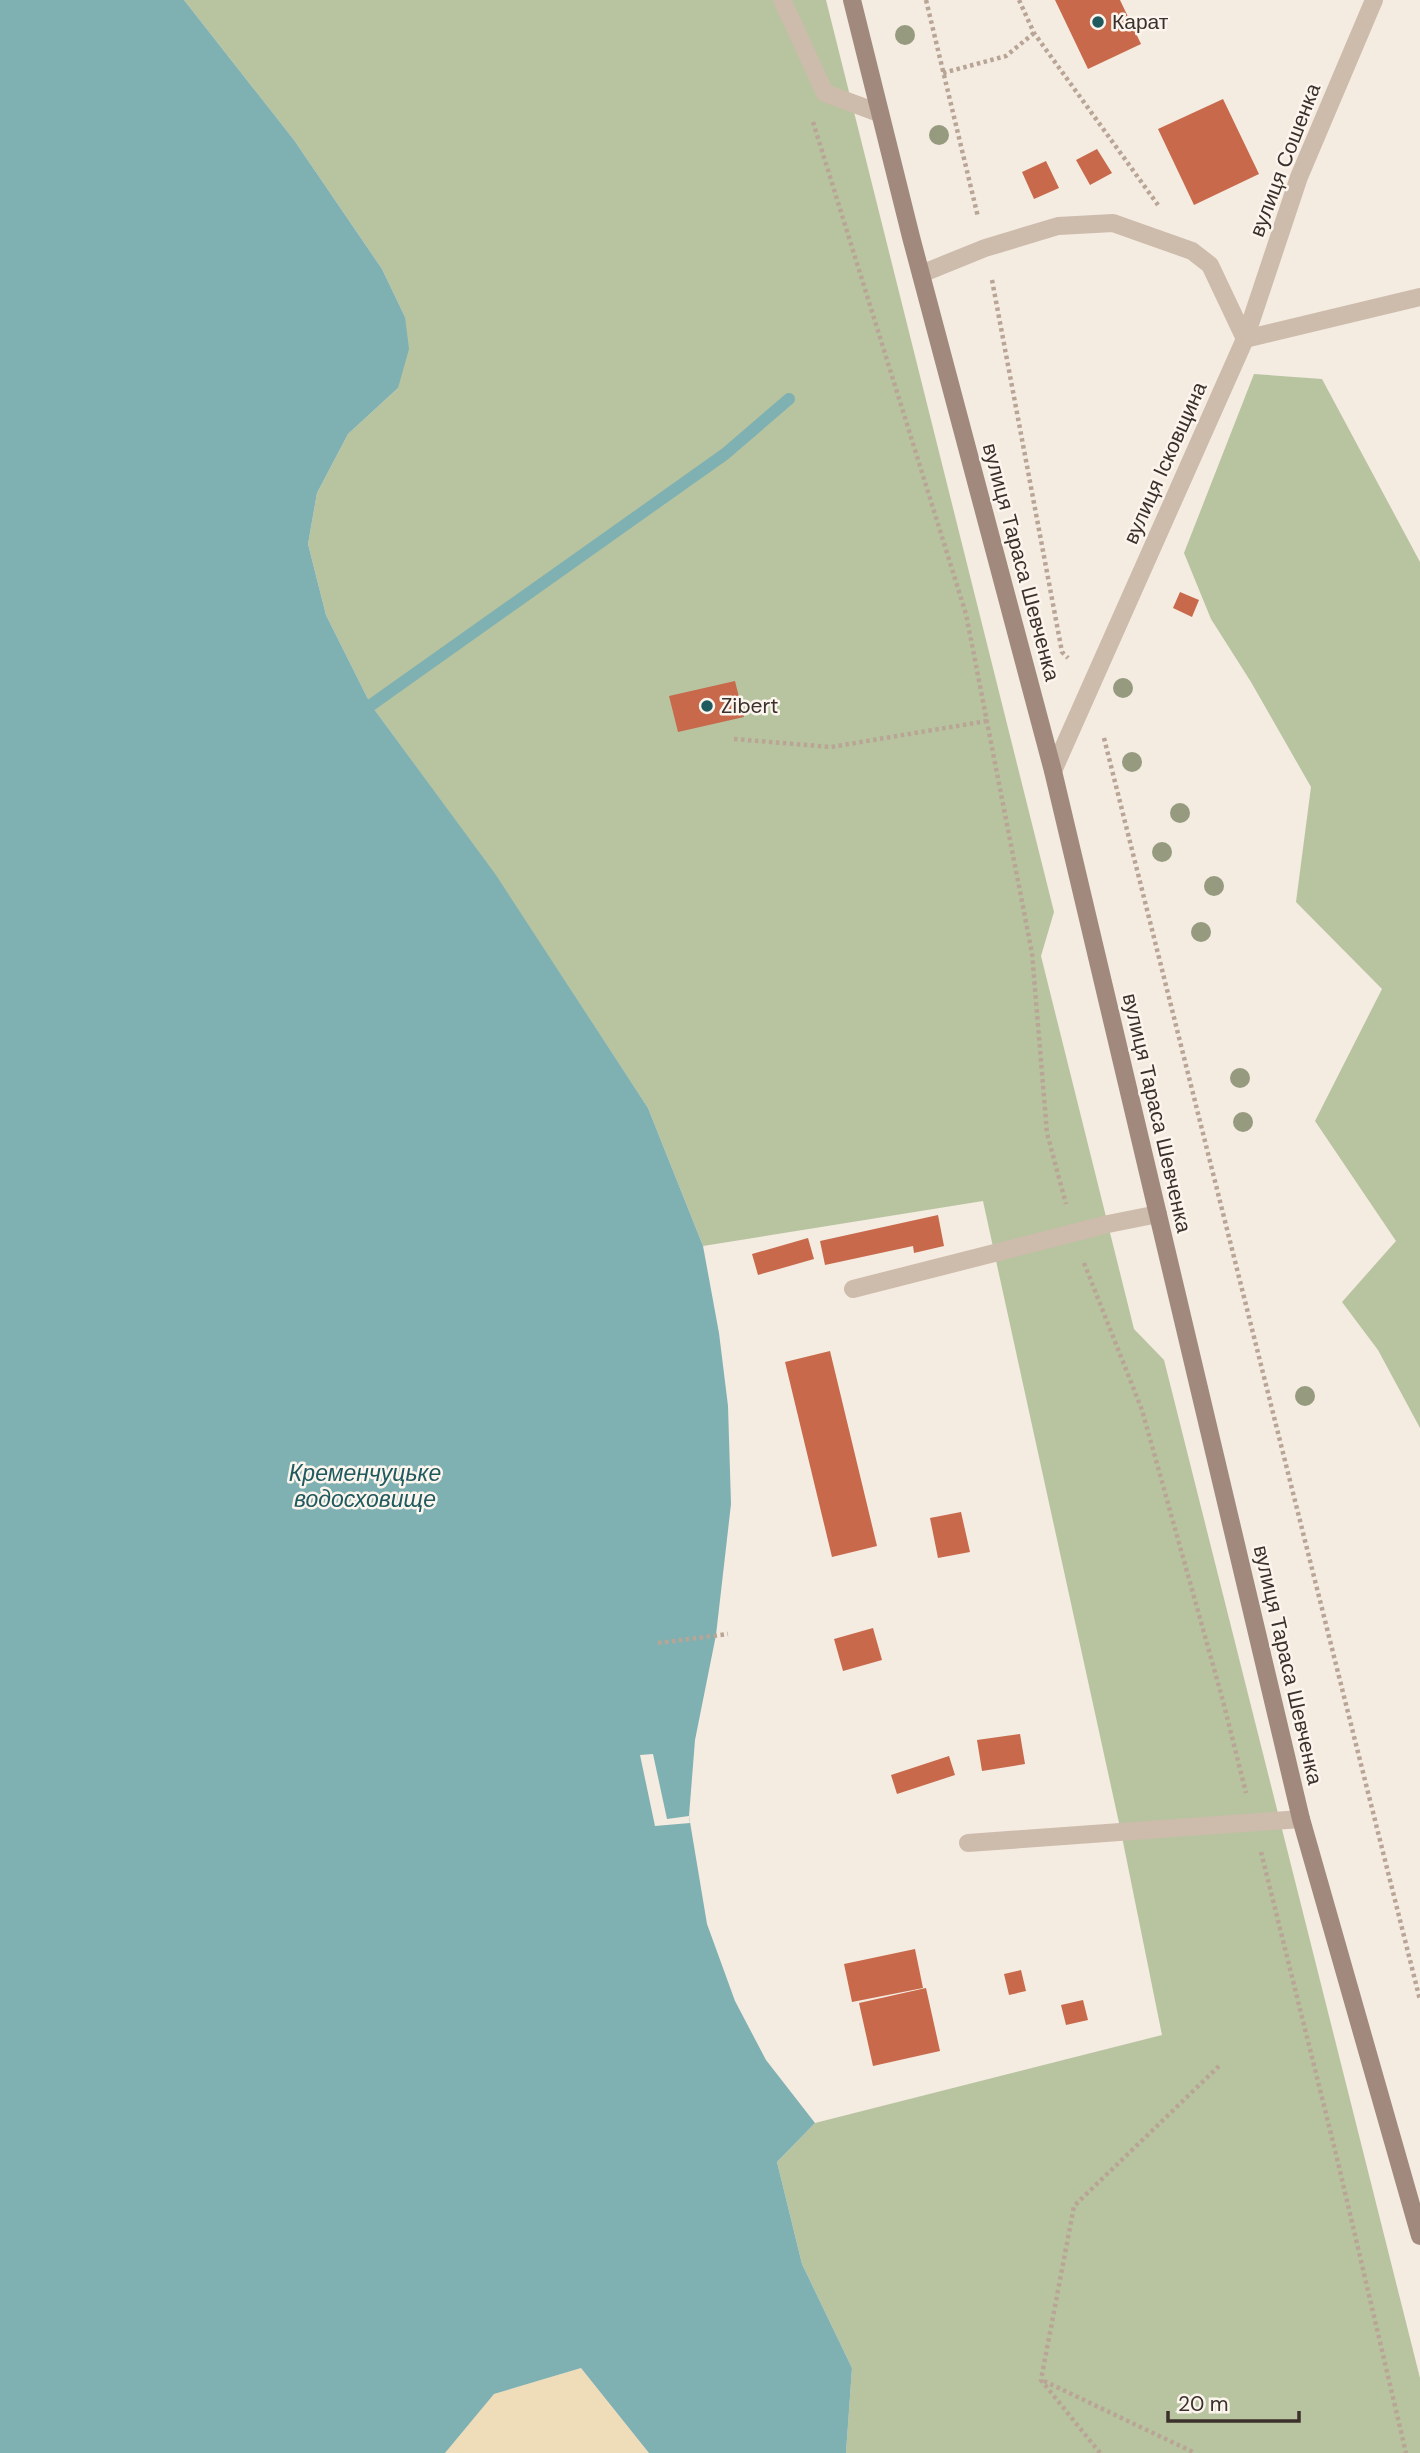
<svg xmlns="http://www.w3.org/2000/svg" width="1420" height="2453" viewBox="0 0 1420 2453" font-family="'DM Sans',sans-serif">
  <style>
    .green { fill: #b8c4a0 }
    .sand { fill: #efdcb8 }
    .water { fill: #7fb0b2 }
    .pier { fill: #f4ebe1 }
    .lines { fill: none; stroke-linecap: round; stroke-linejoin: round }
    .stream { stroke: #7fb0b2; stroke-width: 12 }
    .building { fill: #c8694b }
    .path { stroke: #b9a596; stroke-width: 4.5; stroke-dasharray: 3.5 3.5; stroke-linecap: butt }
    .lane { stroke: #cdbbac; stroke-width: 18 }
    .street { stroke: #cdbbac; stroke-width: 18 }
    .secondary { stroke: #a18a7d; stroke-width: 18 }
    .tree { fill: #969b7f }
    .poi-dot { fill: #1f5a5e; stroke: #fbf5ee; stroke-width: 2.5 }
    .labels { text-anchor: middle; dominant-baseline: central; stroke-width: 5; stroke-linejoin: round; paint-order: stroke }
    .poi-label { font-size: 21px; fill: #3b302b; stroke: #fbf5ee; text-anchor: start }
    .street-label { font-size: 21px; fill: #3b302b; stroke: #fbf5ee }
    .water-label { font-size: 23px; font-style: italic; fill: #1f5a5e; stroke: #fbf5ee }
  </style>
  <rect width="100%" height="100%" fill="#f4ebe1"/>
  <!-- green -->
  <path class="green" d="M184,0H826L1054,912L1041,956L1134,1329L1164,1360L1420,2378V2453H846L852,2368L802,2264L777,2162L815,2123L1162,2035L1121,1832L983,1201L703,1246L648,1108L496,876L371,705L326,615L308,544L317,493L348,434L398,388L405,317L382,269L294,140Z
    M1254,374L1322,379L1420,562V1428L1378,1350L1342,1302L1396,1241L1315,1121L1382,989L1296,902L1311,787L1251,682L1211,619L1184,553Z"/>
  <!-- sand -->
  <path class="sand" d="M581,2368L649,2453H445L494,2394Z"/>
  <!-- water -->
  <path class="water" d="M0,0H184L294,140L382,269L405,317L409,349L398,388L348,434L317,493L308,544L326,615L371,705L496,875L648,1108L703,1246L719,1333L728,1406L731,1504L716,1635L695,1740L689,1816L707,1924L735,2001L766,2060L815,2123L777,2162L802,2264L852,2368L846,2453H649L581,2368L494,2394L445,2453H0Z"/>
  <!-- pier -->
  <path class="pier" d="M653,1754L667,1819L689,1816L690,1823L655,1826L640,1755Z"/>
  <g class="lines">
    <!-- stream -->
    <path class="stream" d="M355,711L371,705L725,454L789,399"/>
  </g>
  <!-- building -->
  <path class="building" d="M1055,0H1120L1141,44L1088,69Z
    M1223,99L1259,174L1194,205L1158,129Z
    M1097,149L1112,173L1090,185L1076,160Z
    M1046,161L1059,188L1034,199L1022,172Z
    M1180,592L1199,600L1192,617L1173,608Z
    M735,681L744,717L678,732L669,696Z
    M938,1215L944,1246L914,1253L913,1246L825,1265L820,1241Z
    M808,1238L814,1259L758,1275L752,1254Z
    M830,1351L877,1546L832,1557L785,1362Z
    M961,1512L970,1552L938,1558L930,1518Z
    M873,1628L882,1660L843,1671L834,1639Z
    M1020,1734L1025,1764L982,1771L977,1740Z
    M949,1756L955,1775L897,1794L891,1775Z
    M915,1949L923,1988L852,2002L844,1964Z
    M1021,1970L1026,1991L1009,1995L1004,1974Z
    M926,1988L940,2051L873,2066L859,2003Z
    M1083,2000L1088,2020L1066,2025L1061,2005Z"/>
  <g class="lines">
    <!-- path -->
    <path class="path" d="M926,0L978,217
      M1019,0L1034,33L1158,205
      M943,73L1006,56L1034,33
      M813,122L966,614L1032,953L1047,1133L1066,1204
      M992,280L1062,652L1068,658
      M1104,738L1420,2000
      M734,739L831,747L987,721
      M1084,1263L1142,1410L1223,1701L1246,1793
      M658,1643L728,1634
      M1261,1852L1336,2154L1406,2453
      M1044,2381L1195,2453
      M1100,2453L1041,2380L1074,2206L1219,2066"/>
    <!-- lane -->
    <path class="lane" d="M782,0L825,93L879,113
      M853,1289L1108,1224L1158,1214
      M968,1843L1301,1819"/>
    <!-- street -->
    <path class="street" d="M921,274L985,248L1058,226L1113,223L1192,251L1210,265L1245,339
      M1245,339L1420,297
      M1053,771L1245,339L1299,177L1374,0"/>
    <!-- secondary -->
    <path class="secondary" d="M852,0L911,237L1053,771L1301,1819L1420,2236"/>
  </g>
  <!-- trees -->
  <g class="tree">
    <circle cx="905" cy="35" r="10"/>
    <circle cx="939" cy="135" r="10"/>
    <circle cx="1123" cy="688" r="10"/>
    <circle cx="1132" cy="762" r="10"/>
    <circle cx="1180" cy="813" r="10"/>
    <circle cx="1162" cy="852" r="10"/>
    <circle cx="1214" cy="886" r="10"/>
    <circle cx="1201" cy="932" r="10"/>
    <circle cx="1240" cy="1078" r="10"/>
    <circle cx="1243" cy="1122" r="10"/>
    <circle cx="1305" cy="1396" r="10"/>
  </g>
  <!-- markers -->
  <g class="poi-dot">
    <circle cx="1098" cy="22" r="7"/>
    <circle cx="707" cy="706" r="7"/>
  </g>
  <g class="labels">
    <!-- poi labels -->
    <g class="poi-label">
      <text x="1112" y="22">Карат</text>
      <text x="721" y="706">Zibert</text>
    </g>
    <!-- street labels -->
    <g class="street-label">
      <text transform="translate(1285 160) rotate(-69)">вулиця Сошенка</text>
      <text transform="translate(1165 463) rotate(-66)">вулиця Ісковщина</text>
      <text transform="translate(1021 562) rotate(75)">вулиця Тараса Шевченка</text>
      <text transform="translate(1157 1113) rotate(77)">вулиця Тараса Шевченка</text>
      <text transform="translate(1288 1665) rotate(77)">вулиця Тараса Шевченка</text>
    </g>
    <!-- water labels -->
    <g class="water-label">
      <text x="365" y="1473">Кременчуцьке<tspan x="365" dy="26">водосховище</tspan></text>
    </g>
  </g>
  <!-- scale -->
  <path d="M1168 2411v10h131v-10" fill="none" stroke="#3b302b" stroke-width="3.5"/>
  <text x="1178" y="2411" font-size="21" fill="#3b302b" stroke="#fbf5ee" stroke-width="5" paint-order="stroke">20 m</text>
</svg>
